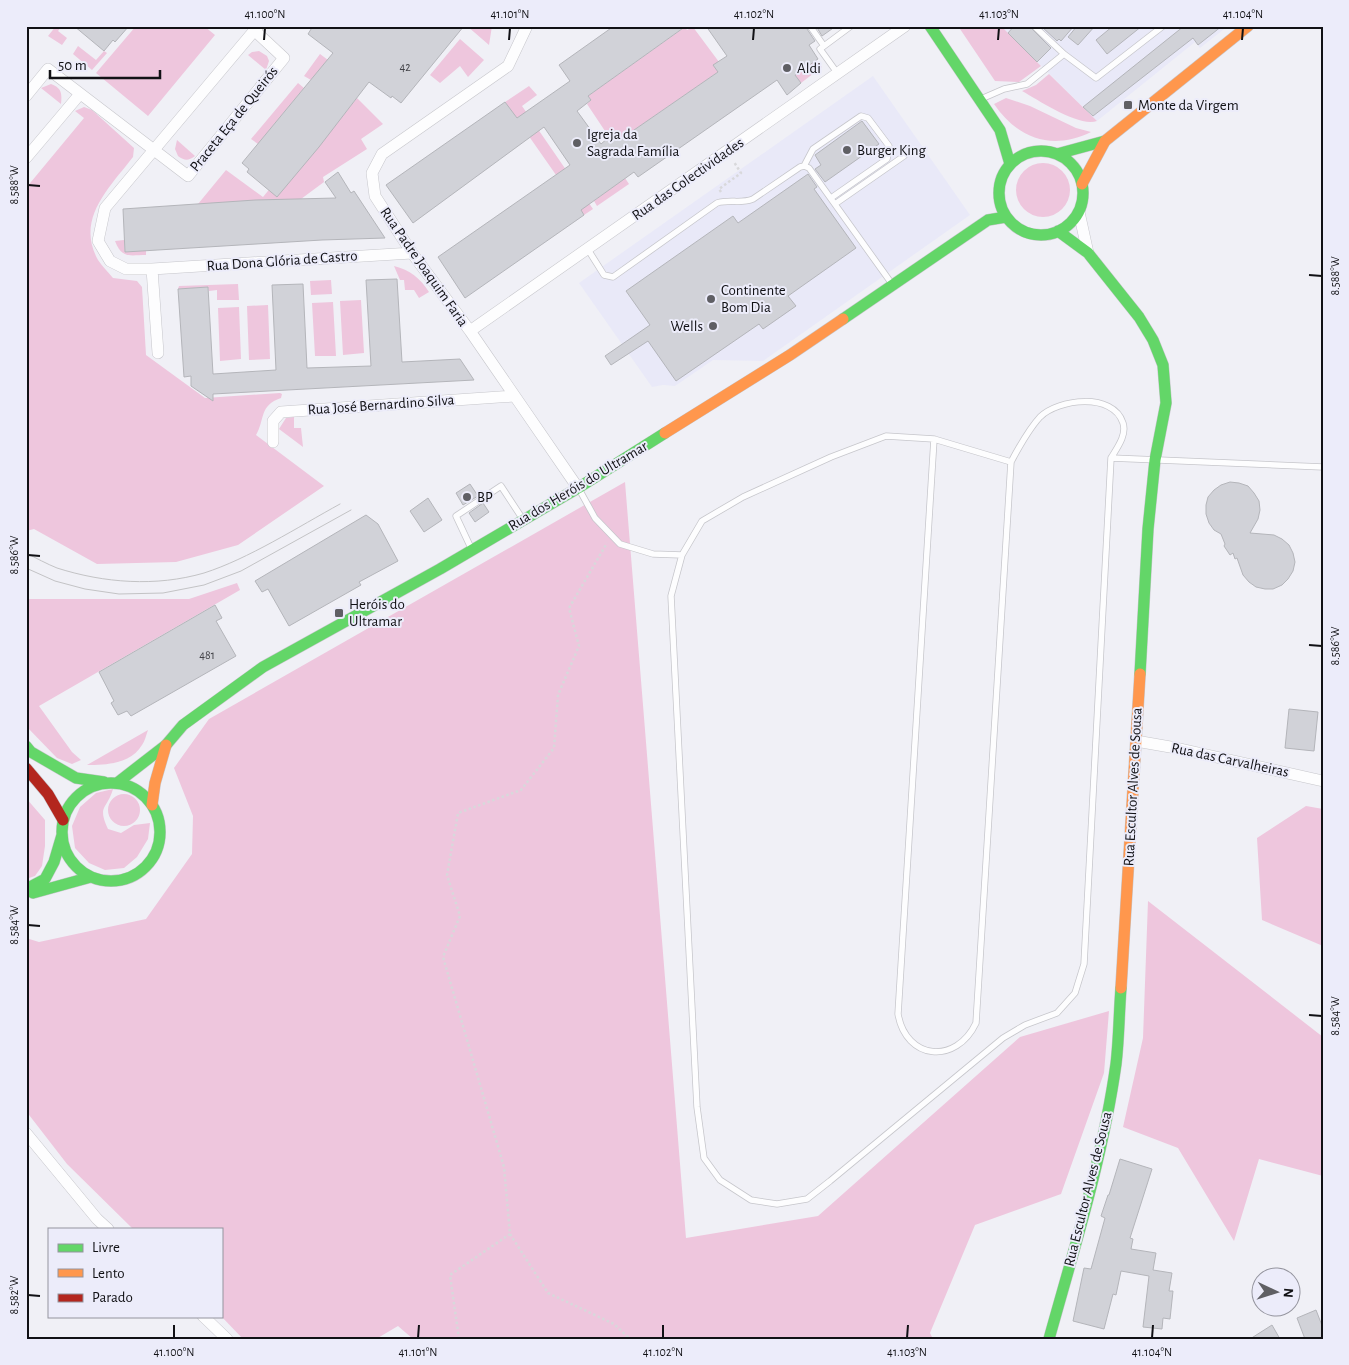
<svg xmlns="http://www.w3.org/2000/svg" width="1349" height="1365" viewBox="0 0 1349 1365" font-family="'Alegreya Sans',sans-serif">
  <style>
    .built { fill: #e9e9f8 }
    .green { fill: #eec6dd }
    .building { fill: #d1d2d8; stroke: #b4b5ba }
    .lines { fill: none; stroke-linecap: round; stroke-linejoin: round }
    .lane-casing { stroke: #c6c6cb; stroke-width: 7 }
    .street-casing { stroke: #c6c6cb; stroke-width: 12 }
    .fast-casing { stroke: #c6c6cb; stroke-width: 12 }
    .slow-casing { stroke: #c6c6cb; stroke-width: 12 }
    .jam-casing { stroke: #c6c6cb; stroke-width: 12 }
    .path { stroke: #d8d8db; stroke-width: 2.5; stroke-dasharray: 2.5 2.5; stroke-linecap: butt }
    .lane { stroke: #fdfdfe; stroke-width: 5.5 }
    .street { stroke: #fdfdfe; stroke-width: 11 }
    .fast { stroke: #63d668; stroke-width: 11 }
    .slow { stroke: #ff974d; stroke-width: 11 }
    .jam { stroke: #b3261e; stroke-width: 11 }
    .tram { stroke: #c3c3c5; stroke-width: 1 }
    .ticks { fill: none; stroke: #111115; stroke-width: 2 }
    .poi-dot { fill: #5f5f64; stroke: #ececfa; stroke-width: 2 }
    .labels { text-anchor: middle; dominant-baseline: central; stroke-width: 4; stroke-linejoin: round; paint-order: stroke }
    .number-label { font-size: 12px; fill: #414146 }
    .poi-label { font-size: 15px; fill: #111115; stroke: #ececfa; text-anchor: start }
    .street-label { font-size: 15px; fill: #111115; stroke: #ececfa }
    .neatline { fill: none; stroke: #111115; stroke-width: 2 }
    .ticks-label { font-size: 12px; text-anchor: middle; fill: #111115 }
  </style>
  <rect width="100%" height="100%" fill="#f0f0f6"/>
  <!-- built -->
  <path class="built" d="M1001,26H1228L1200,48L1195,42L1097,121Z
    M873,76L970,215L763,361L713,360L675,386L663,385L652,387L579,283Z"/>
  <!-- green -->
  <path class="green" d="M56,26H62L58,31L67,38L62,45L48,36Z
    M136,26H204L215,35L148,116L96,73Z
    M467,26H492L489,45Z
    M958,26H1001L1041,66L1019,82L995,81Z
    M685,27L687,30L693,27L719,62L718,72L621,139L615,132L609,137L587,104L591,100L588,96Z
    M460,39L484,60L468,77L460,66L440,83L430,75Z
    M78,46L96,60L104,51L107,53L92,70L73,54Z
    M259,51L267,56L269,61L266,70L248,55L252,52Z
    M320,54L328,60L311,80L304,76Z
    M816,60L822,67L801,83L795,75Z
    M1049,74L1097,121C1078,127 1040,101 1022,91L1036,85Z
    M298,83L304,88L258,144L251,139Z
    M51,84C62,88 62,94 61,104L41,88Z
    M529,86L537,95L522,106L593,209L584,215L505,102Z
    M357,98L383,124L361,139L367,149L323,177L324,182L301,199L198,204L226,170L263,197L272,186L281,192Z
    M1006,98L1030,106L1076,128L1091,132C1052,151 1018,139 994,104Z
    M84,107L92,110L134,148L133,157C110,187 75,219 98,260C102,266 108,272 113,278L137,281L142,287L146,355L205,398L280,393L282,394L281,398C259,405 265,420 256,435L324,486L238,545L176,562L97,564L34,529L26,531V188L84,118L75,111Z
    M177,140L195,156C188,161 185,161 178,156L175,149Z
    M1016 190a27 27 0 1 1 54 0a27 27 0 1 1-54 0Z
    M625,178L629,184L597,206L594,201Z
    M124,240L125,252L146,250V255C129,255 122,259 115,241Z
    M394,266C410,270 420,278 429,292L419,298L414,290H405L404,280H400Z
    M331,280L332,294L311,295L310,281Z
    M238,284L239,300H217V290L209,291L208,287L178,289L179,286Z
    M361,300L364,353L343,355L340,301Z
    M333,302L336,356H315L312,303Z
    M268,305L270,359L249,360L247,306Z
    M239,307L241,359L220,361L218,308Z
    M294,417V428H301L303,447L279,429L286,418Z
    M625,482L686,1238L818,1216L1020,1037L1109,1011L1104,1073L1061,1194L975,1225L930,1333L933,1339H413L398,1326L376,1339H243L221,1316V1229H133L67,1164L26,1111V938L39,942L146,919L192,854L193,816L174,768L209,719Z
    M237,583L240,590L39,706L72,752L81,760L72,764L57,758L26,726V599H189Z
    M148,730C146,735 145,741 142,745C131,764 106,765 87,765Z
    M113,789C107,810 97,805 108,829L121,833L134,825L150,823L148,839L137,857L124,868L105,870L89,863L75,848L72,826L80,807L96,793Z
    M108 810a16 16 0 1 1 32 0a16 16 0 1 1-32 0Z
    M26,798L45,820V846L42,866L35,876L26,879Z
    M1306,806L1323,809V946L1262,920L1257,838Z
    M1148,901L1323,1037V1176L1259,1159L1234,1241L1178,1148L1123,1127L1143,1038Z"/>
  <!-- building -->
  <path class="building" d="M74,26H129L115,42L113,40L104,51Z
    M313,26H464L401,103L392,96L391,98L369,82L319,147L277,197L247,172L249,169L242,163L333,53L308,34Z
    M614,26H686L588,96L591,100L577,111L601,144L615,132L621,139L718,72L713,65L727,56L706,26H805L815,41L809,45L818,59L795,75L801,83L787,95L777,80L638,177L634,172L581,210L584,215L465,298L438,257L570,165L544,127L413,223L386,185L505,102L517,118L570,81L559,65Z
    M816,26H836L822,36Z
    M1014,26H1029L1051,48L1037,62L1008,33Z
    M1041,26H1074L1061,41L1059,39L1057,41Z
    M1077,26H1095L1078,45L1068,37Z
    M1113,26H1142L1107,54L1096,40Z
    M1184,26H1222L1198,45L1193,38L1093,116L1083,107Z
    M862,121L879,144L825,182L815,169L821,165L815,155Z
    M338,172L351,193L354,191L385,238L322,240L125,252L123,209L255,200L336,198L325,182Z
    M808,174L817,187L814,189L856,248L788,296L796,306L763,329L759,324L676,381L648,341L611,365L605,356L650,325L626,291L733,216L738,223Z
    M397,279L402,362L460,359L474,380L213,394V401L191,386V376L184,377L178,289L208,287L213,374L276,370L272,285L303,284L307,368L371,366L366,280Z
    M1230,482L1239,483L1248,486L1254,493L1259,501L1260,510L1258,519L1250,533L1274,535L1282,539L1289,545L1293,553L1295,562L1293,571L1288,579L1282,585L1273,589H1265L1256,587L1249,582L1243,575L1237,558L1235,559L1233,553L1230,555L1224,546L1225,544L1221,534L1214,530L1209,523L1206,514V505L1208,497L1214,490L1221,485Z
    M470,484L478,496L463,505L456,493Z
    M428,498L442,520L424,532L410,511Z
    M483,503L489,512L475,522L469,513Z
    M366,515L378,524L398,561L359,582L361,585L289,626L268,589L262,592L255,581Z
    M215,605L222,618L216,621L236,656L131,716L127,711L118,715L111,703L114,701L99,672Z
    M1289,709L1318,712L1314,751L1285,748Z
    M1120,1159L1152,1169L1130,1238L1133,1239L1131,1249L1156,1253L1153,1270L1172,1273L1169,1291H1173L1170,1319L1163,1318L1162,1329L1143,1327L1149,1276L1121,1271L1116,1295L1113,1294L1104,1329L1073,1321L1084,1268L1091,1269L1105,1218L1101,1216L1108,1195H1109Z
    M1316,1310L1323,1328V1339H1305L1297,1318Z
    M1272,1325L1280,1339H1250Z"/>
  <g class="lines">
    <defs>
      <path id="lane" d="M810,26L824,46
        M1034,26L1064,54
        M838,74L820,49L851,26
        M981,99L1004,89L1027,84L1064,54L1096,78L1163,26
        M804,166L813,149L861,116L868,118L889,146L887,159L831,198
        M835,204L904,156
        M587,248L604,275L613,277L717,203C730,199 741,204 753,199L800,167L804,166L809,168L892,284
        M934,439L898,1014C906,1060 956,1065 976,1023L1011,462C1019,447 1028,430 1040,417C1058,399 1113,392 1123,423C1127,435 1117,448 1111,458L1084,964L1075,993L1057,1013L1025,1025L1003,1038L830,1181L807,1199L777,1204L751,1200L720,1180L704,1158L697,1107L671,596L682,555L702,521L743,497L831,457L886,436L934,439L1011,462
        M1111,458L1323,467
        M579,489L595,518L620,544L653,554L682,555
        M471,548L456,516L501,486L522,518"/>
      <path id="street" d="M258,26L105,208L98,241L110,261L126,269H152L412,253
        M527,26L508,66L382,154L372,173L375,196L412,253L470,331L578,488
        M26,96L48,69L188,176L284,58L255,31
        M26,158L80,94
        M1079,212L1088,253
        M152,269L158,353
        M470,331L905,26
        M273,442V421L281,412L514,396
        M1136,741L1176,748L1323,781
        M26,1133L97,1219L108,1229
        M203,1316L227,1339"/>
      <path id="fast" d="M930,26L1000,130L1010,164
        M999 193a42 42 0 1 1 84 0a42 42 0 1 1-84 0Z
        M1057,154L1105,141
        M1058,231L1088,253L1139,317L1153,340L1163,365L1166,403L1155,460L1148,529L1140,674
        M843,319L988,220L1006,217
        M26,746L31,752L76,778L104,782
        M62 832a49 49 0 1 1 98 0a49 49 0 1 1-98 0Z
        M117,783L166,745L183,725L263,667L440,569L578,488L665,433
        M26,889L45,879L54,862L62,835
        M33,893L91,877
        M1049,1339C1074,1249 1103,1157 1116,1064C1119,1039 1119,1013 1121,988"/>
      <path id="slow" d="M1082,184L1105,141L1248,26
        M665,433L790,355L843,319
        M152,805L155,783L166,745
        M1121,988L1140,674"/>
      <path id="jam" d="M26,768L48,794L63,820"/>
    </defs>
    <!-- lane casing -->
    <use href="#lane" class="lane-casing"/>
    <!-- street casing -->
    <use href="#street" class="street-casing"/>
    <!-- fast casing -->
    <use href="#fast" class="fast-casing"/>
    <!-- slow casing -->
    <use href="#slow" class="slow-casing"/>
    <!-- jam casing -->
    <use href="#jam" class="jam-casing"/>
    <!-- path -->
    <path class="path" d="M721,192L719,189L741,173L734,162
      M510,1234L548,1293L614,1324L630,1339
      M459,1339L450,1275L510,1234L504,1167L443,957L460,916L447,875L458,813L521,790L554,748L558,695L579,646L569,608L607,543"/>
    <!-- lane -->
    <use href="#lane" class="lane"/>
    <!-- street -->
    <use href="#street" class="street"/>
    <!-- fast -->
    <use href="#fast" class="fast"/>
    <!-- slow -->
    <use href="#slow" class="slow"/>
    <!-- jam -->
    <use href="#jam" class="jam"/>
    <!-- tram -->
    <path class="tram" d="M26,553C36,558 47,564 57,568C104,583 156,587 204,573C248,559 298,527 340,504
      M26,568L55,581L85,589L119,594L163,593L204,585L241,571L351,510"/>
  </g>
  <!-- ticks -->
  <path class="ticks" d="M264,40L265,28M509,40L510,28M753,40L754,28M998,40L999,28M1242,40L1243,28M28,185L40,186M1309,275L1322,276M28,555L40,556M1309,645L1322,646M28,925L40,926M1309,1015L1322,1016M28,1295L40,1296M174,1338V1325M418,1338L419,1325M663,1338V1325M907,1338L908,1325M1152,1338L1153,1325"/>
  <!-- markers -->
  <g class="poi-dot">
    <circle cx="787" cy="68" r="5"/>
    <rect x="1123" y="100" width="10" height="10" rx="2.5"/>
    <circle cx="577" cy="143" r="5"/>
    <circle cx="847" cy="150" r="5"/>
    <circle cx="711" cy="299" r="5"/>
    <circle cx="713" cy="326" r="5"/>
    <circle cx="467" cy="497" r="5"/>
    <rect x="334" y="608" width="10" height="10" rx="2.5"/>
  </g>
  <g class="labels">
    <!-- number labels -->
    <g class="number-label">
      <text x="405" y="67">42</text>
      <text x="207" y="655">481</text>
    </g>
    <!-- poi labels -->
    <g class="poi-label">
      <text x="797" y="68">Aldi</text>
      <text x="1138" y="105">Monte da Virgem</text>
      <text x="587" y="134">Igreja da<tspan x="587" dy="17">Sagrada Família</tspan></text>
      <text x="857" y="150">Burger King</text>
      <text x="721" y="290">Continente<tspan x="721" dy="17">Bom Dia</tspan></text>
      <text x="703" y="326" text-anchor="end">Wells</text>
      <text x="477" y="497">BP</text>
      <text x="349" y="604">Heróis do<tspan x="349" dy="17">Ultramar</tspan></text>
    </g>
    <!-- street labels -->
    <g class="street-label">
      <text transform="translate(234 119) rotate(-51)">Praceta Eça de Queirós</text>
      <text transform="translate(688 179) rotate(-35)">Rua das Colectividades</text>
      <text transform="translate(282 261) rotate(-4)">Rua Dona Glória de Castro</text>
      <text transform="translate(424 267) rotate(55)">Rua Padre Joaquim Faria</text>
      <text transform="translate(381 405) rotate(-4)">Rua José Bernardino Silva</text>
      <text transform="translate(578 486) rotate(-31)">Rua dos Heróis do Ultramar</text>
      <text transform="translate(1230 760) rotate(12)">Rua das Carvalheiras</text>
      <text transform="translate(1133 787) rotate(-87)">Rua Escultor Alves de Sousa</text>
      <text transform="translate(1088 1189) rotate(-76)">Rua Escultor Alves de Sousa</text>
    </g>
  </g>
  <!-- border -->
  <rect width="1349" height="1365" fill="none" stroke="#ececfa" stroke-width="55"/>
  <!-- legend -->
  <rect x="48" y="1228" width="175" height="90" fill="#ececfa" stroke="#94949e"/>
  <rect x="58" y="1244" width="25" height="8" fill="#63d668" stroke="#94949e"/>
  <text x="92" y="1252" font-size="15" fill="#111115">Livre</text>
  <rect x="58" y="1269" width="25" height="8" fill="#ff974d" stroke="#94949e"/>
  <text x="92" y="1278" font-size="15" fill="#111115">Lento</text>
  <rect x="58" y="1294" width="25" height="8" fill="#b3261e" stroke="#94949e"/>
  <text x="92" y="1302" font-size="15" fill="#111115">Parado</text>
  <!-- north arrow -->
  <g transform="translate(1276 1292) rotate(94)"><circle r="24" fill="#ececfa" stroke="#94949e"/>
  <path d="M0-4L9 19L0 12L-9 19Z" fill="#5f5f64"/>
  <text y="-8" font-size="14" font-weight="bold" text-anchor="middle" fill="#111115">N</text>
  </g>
  <!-- scale -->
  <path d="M50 70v8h110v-8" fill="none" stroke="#111115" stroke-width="2.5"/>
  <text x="58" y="70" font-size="15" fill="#111115" stroke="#ececfa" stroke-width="4" paint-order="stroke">50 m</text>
  <rect x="28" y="28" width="1294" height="1310" class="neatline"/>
  <g class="ticks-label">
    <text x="265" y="18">41.100°N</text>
    <text x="510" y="18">41.101°N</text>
    <text x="754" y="18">41.102°N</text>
    <text x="999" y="18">41.103°N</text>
    <text x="1243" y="18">41.104°N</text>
    <text transform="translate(14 185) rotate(-90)" y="4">8.588°W</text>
    <text transform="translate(1335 276) rotate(-90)" y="4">8.588°W</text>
    <text transform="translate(14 555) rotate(-90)" y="4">8.586°W</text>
    <text transform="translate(1335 646) rotate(-90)" y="4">8.586°W</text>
    <text transform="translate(14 925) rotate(-90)" y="4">8.584°W</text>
    <text transform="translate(1335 1016) rotate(-90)" y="4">8.584°W</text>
    <text transform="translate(14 1295) rotate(-90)" y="4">8.582°W</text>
    <text x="174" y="1356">41.100°N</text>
    <text x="418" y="1356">41.101°N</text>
    <text x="663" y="1356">41.102°N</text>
    <text x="907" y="1356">41.103°N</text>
    <text x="1152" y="1356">41.104°N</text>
  </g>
</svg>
